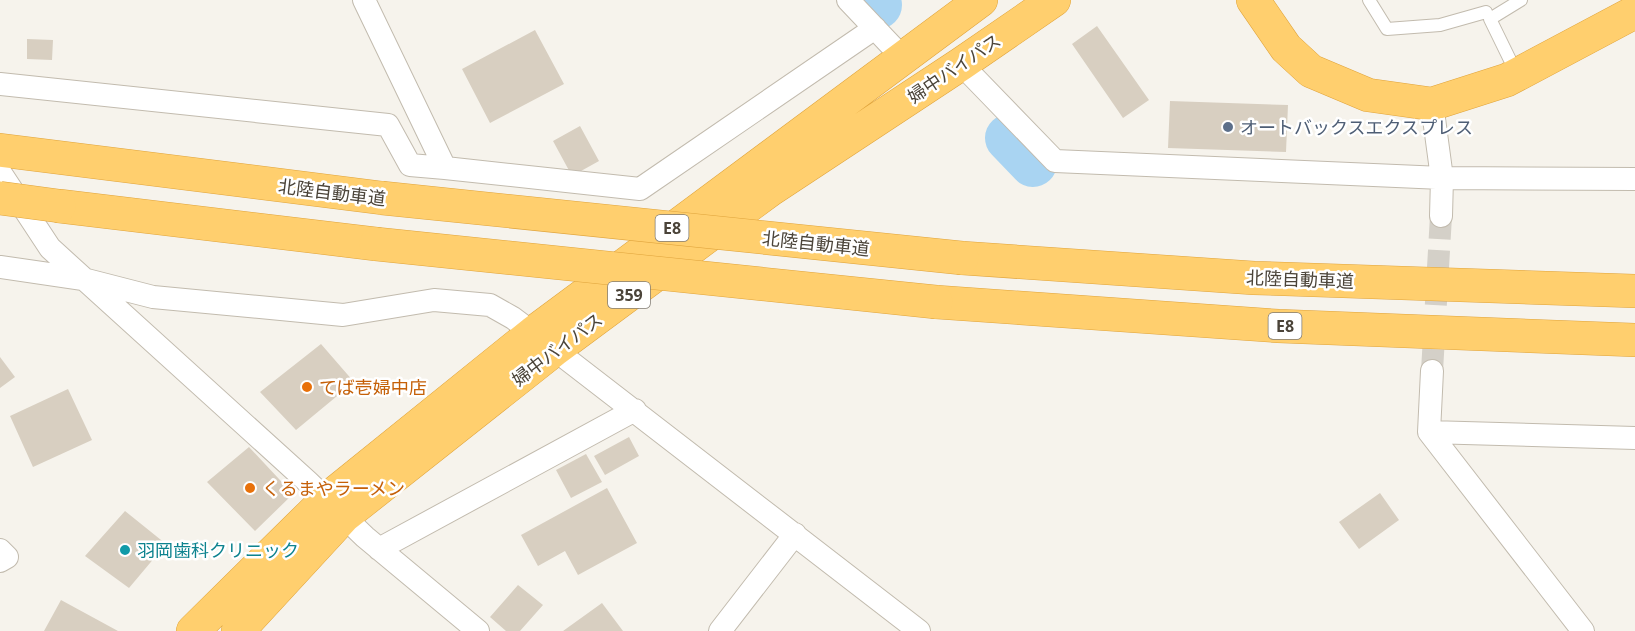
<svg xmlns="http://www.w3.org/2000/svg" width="1635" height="631" viewBox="0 0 1635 631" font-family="'Noto Sans','Noto Sans JP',sans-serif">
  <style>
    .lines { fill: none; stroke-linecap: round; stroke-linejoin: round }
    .river { stroke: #a9d4f2; stroke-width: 48 }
    .building { fill: #d8cfc1 }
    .street-tunnel { stroke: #d4d0c8; stroke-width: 22; stroke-dasharray: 22 11; stroke-linecap: butt }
    .lane-casing { stroke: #c2bbae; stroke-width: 14 }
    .street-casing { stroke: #c2bbae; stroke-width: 24 }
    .highway-casing { stroke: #e0a43c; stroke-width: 34 }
    .lane { stroke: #fff; stroke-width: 12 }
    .street { stroke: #fff; stroke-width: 22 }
    .highway { stroke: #ffcf6e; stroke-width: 33 }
    .highway-bridge-casing { stroke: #e0a43c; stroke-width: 34; stroke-linecap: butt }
    .highway-bridge { stroke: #ffcf6e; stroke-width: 33 }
    .service-dot { fill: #5c6f8a; stroke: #fff; stroke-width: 2 }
    .food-dot { fill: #e8710a; stroke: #fff; stroke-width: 2 }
    .culture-dot { fill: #0f9aa8; stroke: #fff; stroke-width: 2 }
    .labels { text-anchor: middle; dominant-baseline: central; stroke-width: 5; stroke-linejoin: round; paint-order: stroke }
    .shield { fill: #fff; stroke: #817c74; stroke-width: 1.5 }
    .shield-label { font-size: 16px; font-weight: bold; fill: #4b4439 }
    .street-label { font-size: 18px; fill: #4b4439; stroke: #fff }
    .service-label { font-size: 18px; fill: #4e5e75; stroke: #fff; text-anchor: start }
    .food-label { font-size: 18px; fill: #c56008; stroke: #fff; text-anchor: start }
    .culture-label { font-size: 18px; fill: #0d838f; stroke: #fff; text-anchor: start }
  </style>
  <rect width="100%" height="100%" fill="#f6f3ec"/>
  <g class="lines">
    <!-- river -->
    <path class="river" d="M873,0L878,5
      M1009,138L1033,163"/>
  </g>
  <!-- building -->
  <path class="building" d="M1097,26L1149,100L1123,118L1072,44Z
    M535,30L564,84L490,123L462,69Z
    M27,39L53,40L52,60L27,59Z
    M1170,101L1288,105L1286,152L1168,148Z
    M580,126L599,161L572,176L553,141Z
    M321,344L354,382L296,430L260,392Z
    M0,357L15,377L0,388Z
    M68,389L92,440L33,467L10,416Z
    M629,437L639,456L605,475L594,456Z
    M249,447L293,494L255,531L207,482Z
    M586,454L602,482L571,498L556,470Z
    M607,488L637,543L578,575L565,551L538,566L521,535Z
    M1380,493L1399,520L1359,549L1339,522Z
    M125,511L166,544L129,588L85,556Z
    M518,585L543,605L520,631H506L490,617Z
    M61,600L118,631H44Z
    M602,603L623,631H563Z"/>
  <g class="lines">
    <!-- street-tunnel -->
    <path class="street-tunnel" d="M1432,371L1441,216"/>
    <defs>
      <path id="lane" d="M1369,0L1387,29L1440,25L1486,12
        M1512,64L1490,19L1521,0"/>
      <path id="street" d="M364,0L445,168L640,189L875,28
        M848,0L903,58
        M961,64L1055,161L1442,178L1635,179
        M0,84L388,125L410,165L445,168
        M1432,104L1442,178L1441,216
        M0,172L50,248L308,482L365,537L478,631
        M0,267L83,279L153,297L343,315L434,300L490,305L513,318L533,333L919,631
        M1432,371L1429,432L1583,631
        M1429,432L1635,438
        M379,549L635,410
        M0,550L7,557L0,561
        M720,631L795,534"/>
      <path id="highway" d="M1253,0L1286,48L1311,71L1368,95L1432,104L1507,80L1635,12
        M0,150L382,198
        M59,206L376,244
        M962,258L1254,278L1635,291
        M936,302L1278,326L1635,340
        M193,631L326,500L533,333L981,0
        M238,631L344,516L554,350L770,190L961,64L1054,0"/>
    </defs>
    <!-- lane casing -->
    <use href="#lane" class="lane-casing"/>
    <!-- street casing -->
    <use href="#street" class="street-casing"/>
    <!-- highway casing -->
    <use href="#highway" class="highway-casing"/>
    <!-- lane -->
    <use href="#lane" class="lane"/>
    <!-- street -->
    <use href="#street" class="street"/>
    <!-- highway -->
    <use href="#highway" class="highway"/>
    <defs>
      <path id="highway-bridge" d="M0,198L59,206
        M382,198L962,258
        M376,244L936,302"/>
    </defs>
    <!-- highway-bridge casing -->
    <use href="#highway-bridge" class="highway-bridge-casing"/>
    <!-- highway-bridge -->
    <use href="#highway-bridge" class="highway-bridge"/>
  </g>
  <!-- markers -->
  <circle class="service-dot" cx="1228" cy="127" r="6"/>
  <g class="food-dot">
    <circle cx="307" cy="387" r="6"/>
    <circle cx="250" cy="488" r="6"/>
  </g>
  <circle class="culture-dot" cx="125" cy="550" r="6"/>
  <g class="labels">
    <!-- shield labels -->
    <g class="shield">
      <rect x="655.5" y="215" width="33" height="26" rx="4.5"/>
      <rect x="608" y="282" width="42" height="26" rx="4.5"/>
      <rect x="1268.5" y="313" width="33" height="26" rx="4.5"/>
    </g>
    <g class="shield-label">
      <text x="672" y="228">E8</text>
      <text x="629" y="295">359</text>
      <text x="1285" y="326">E8</text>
    </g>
    <!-- street labels -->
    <g class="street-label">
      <text transform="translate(954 68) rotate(-34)">婦中バイパス</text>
      <text transform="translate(332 192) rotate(7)">北陸自動車道</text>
      <text transform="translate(816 243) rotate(6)">北陸自動車道</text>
      <text transform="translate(1300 279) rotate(2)">北陸自動車道</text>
      <text transform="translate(557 349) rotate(-37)">婦中バイパス</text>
    </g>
    <!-- service labels -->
    <g class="service-label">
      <text x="1240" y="127">オートバックスエクスプレス</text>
    </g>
    <!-- food labels -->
    <g class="food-label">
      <text x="319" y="387">てば壱婦中店</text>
      <text x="262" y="488">くるまやラーメン</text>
    </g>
    <!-- culture labels -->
    <g class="culture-label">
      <text x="137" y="550">羽岡歯科クリニック</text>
    </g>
  </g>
</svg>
